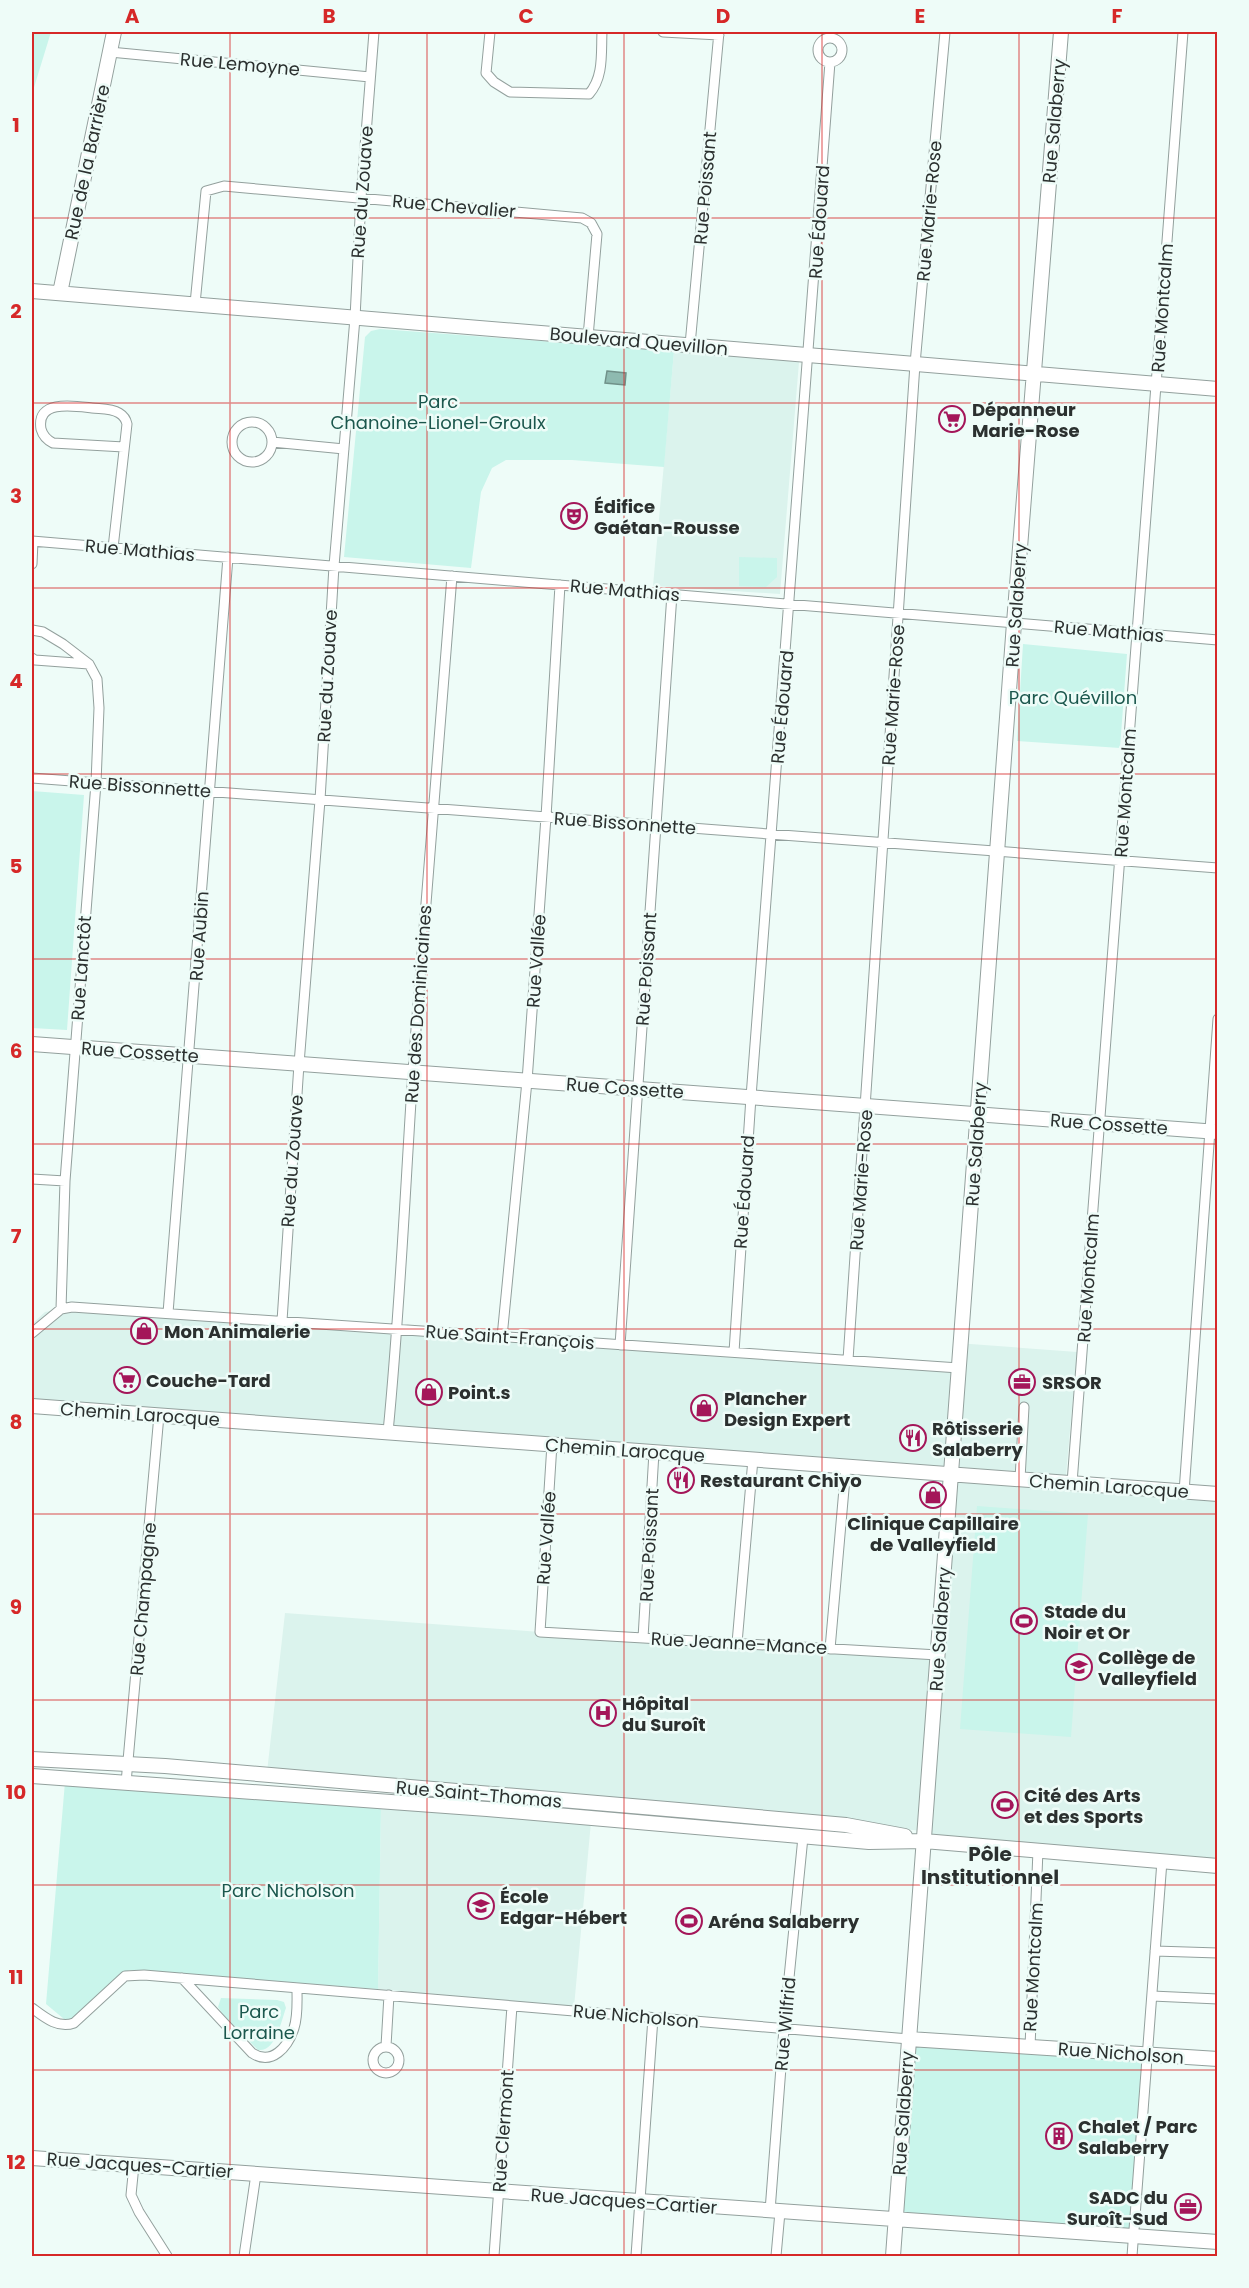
<svg xmlns="http://www.w3.org/2000/svg" width="1249" height="2288" viewBox="0 0 1249 2288" font-family="Poppins,sans-serif">
  <style>
    .built { fill: #dbf3ed }
    .green { fill: #c9f5eb }
    .water { fill: #8ebab0; stroke: #709189; stroke-width: 1.5 }
    .lines { fill: none; stroke-linecap: round; stroke-linejoin: round }
    .street-casing { stroke: #93a09d; stroke-width: 11 }
    .secondary-casing { stroke: #93a09d; stroke-width: 16 }
    .street { stroke: #fff; stroke-width: 9 }
    .secondary { stroke: #fff; stroke-width: 14 }
    .grid { fill: none; stroke: #d62828; stroke-width: 1.5; stroke-opacity: 0.55 }
    .labels { text-anchor: middle; dominant-baseline: central; stroke-width: 5; stroke-linejoin: round; paint-order: stroke }
    .street-label { font-size: 18px; fill: #2b302f; stroke: #eefcf8 }
    .park-label { font-size: 18px; fill: #1b574d; stroke: #eefcf8 }
    .poi-label { font-size: 18px; font-weight: bold; fill: #2b302f; stroke: #eefcf8; text-anchor: start }
    .neighbourhood-label { font-size: 20px; font-weight: bold; fill: #2b302f; stroke: #eefcf8 }
    .neatline { fill: none; stroke: #d62828; stroke-width: 2 }
    .grid-label { font-size: 20px; text-anchor: middle; font-weight: bold; fill: #d62828 }
  </style>
  <rect width="100%" height="100%" fill="#eefcf8"/>
  <!-- built -->
  <path class="built" d="M674,351L799,362L780,594L653,586Z
    M61,1309L955,1372L957,1343L1077,1352L1066,1475L32,1399V1324L45,1312Z
    M955,1477L1217,1496V1863L927,1837Z
    M285,1613L540,1632L938,1655L924,1831L267,1772Z
    M381,1806L591,1822L574,2007L378,1989Z"/>
  <!-- green -->
  <path class="green" d="M32,32H51L32,94Z
    M380,329L674,351L664,467L572,460H506L492,468L481,492L471,568L344,557L365,337L371,331Z
    M739,557L777,558V577L766,587L739,586Z
    M1023,644L1127,654L1120,748L1017,741Z
    M32,791L84,795L67,1030L32,1028Z
    M977,1506L1088,1514L1071,1737L960,1729Z
    M65,1782L381,1806L378,1989L129,1970L74,2023L64,2019L46,2004Z
    M221,1998L277,2000L284,2002L286,2008C281,2021 276,2052 258,2050L224,2016L218,2007Z
    M909,2039L1147,2055L1133,2236L895,2220Z"/>
  <!-- water -->
  <path class="water" d="M607,371L626,373L625,385L605,383Z"/>
  <g class="lines">
    <defs>
      <path id="street" d="M490,32L486,73L494,82L510,92L589,94C604,77 601,53 602,32
        M663,32L719,35
        M818 50a12 12 0 1 1 24 0a12 12 0 1 1-24 0Z
        M110,52L370,77
        M195,304L206,191L224,186L582,218L591,223L597,234L588,337
        M690,345L719,32
        M232 442a20 20 0 1 1 40 0a20 20 0 1 1-40 0Z
        M272,442L344,449
        M32,541L1218,640
        M113,548L127,424C126,419 124,416 119,413C111,408 101,409 92,408C75,406 36,399 41,429C43,436 47,440 53,443L124,447
        M32,564L33,541
        M32,630L43,632L63,644L89,664L97,679L99,708L96,783L65,1181L61,1309L32,1333
        M32,658L35,660L89,664
        M32,778L1218,868
        M32,1179L65,1181
        M61,1309L72,1307L959,1368
        M168,1313L228,557
        M282,1321L299,1064L320,800L334,566L355,318L361,198L374,32
        M502,1337L527,1081L546,817L560,585
        M620,1345L672,594
        M734,1352L751,1097L830,62
        M848,1360L915,364L945,32
        M388,1432C400,1311 405,1191 413,1070C425,905 438,740 452,576
        M552,1444L540,1632L938,1655
        M1020,1479L1024,1407
        M1072,1483L1183,32
        M1184,1492L1218,1019
        M643,1638L654,1452
        M737,1643L753,1459
        M830,1649L846,1466
        M126,1783L159,1415
        M1155,1951L1218,1953
        M182,1978L252,2053C272,2066 288,2047 294,2028C298,2016 297,2002 297,1989
        M1152,1996L1218,1999
        M32,2008C44,2017 58,2029 74,2023L125,1976L144,1975L909,2039
        M386,2046L389,1995
        M373 2060a13 13 0 1 1 26 0a13 13 0 1 1-26 0Z
        M1030,2047L1038,1850
        M134,2165L131,2195L139,2212L167,2256
        M770,2211L784,2028L803,1837
        M244,2256L256,2174
        M494,2256L512,2006
        M636,2256L653,2018
        M776,2256L780,2212
        M1132,2256L1162,1861"/>
      <path id="secondary" d="M32,291L1218,389
        M60,293L114,32
        M32,1044L1218,1132
        M32,1406L1218,1494
        M32,1759L165,1766L690,1811L846,1825L905,1836
        M32,1776L487,1809L869,1842L924,1841L1218,1866
        M909,2039L1218,2059
        M32,2158L1218,2242
        M893,2256L1014,623L1061,32"/>
    </defs>
    <!-- street casing -->
    <use href="#street" class="street-casing"/>
    <!-- secondary casing -->
    <use href="#secondary" class="secondary-casing"/>
    <!-- street -->
    <use href="#street" class="street"/>
    <!-- secondary -->
    <use href="#secondary" class="secondary"/>
  </g>
  <!-- grid -->
  <path class="grid" d="M230,32V2256M427,32V2256M624,32V2256M822,32V2256M1019,32V2256M32,218H1218M32,403H1218M32,588H1218M32,774H1218M32,959H1218M32,1144H1218M32,1329H1218M32,1514H1218M32,1700H1218M32,1885H1218M32,2070H1218"/>
  <!-- icons -->
  <defs>
    <symbol id="supermarket-ring" viewBox="-11 -11 22 22"><circle r="9.5" fill="#eefcf8" stroke="#a41659" stroke-width="1.5"/><path d="M-6-5.5h2.5l.6 2H6L4.5 2H-2.5L-4.4-4H-6ZM-1.5 3.2a1.3 1.3 0 1 0 .1 0ZM3 3.2a1.3 1.3 0 1 0 .1 0Z" fill="#a41659"/></symbol>
    <symbol id="theatre-ring" viewBox="-11 -11 22 22"><circle r="9.5" fill="#eefcf8" stroke="#a41659" stroke-width="1.5"/><path d="M-5-5.5Q0-4 5-5.5V0Q5 5 0 6Q-5 5-5 0ZM-3.3-2.5H-1v1.5H-3.3ZM1-2.5H3.3v1.5H1ZM-2.8 1Q0 5.5 2.8 1Z" fill="#a41659"/></symbol>
    <symbol id="shop-ring" viewBox="-11 -11 22 22"><circle r="9.5" fill="#eefcf8" stroke="#a41659" stroke-width="1.5"/><path d="M-5-2.5h2.3a2.7 3.5 0 0 1 5.4 0H5L5.5 6h-11ZM-1.5-2.5h3a1.5 2.3 0 0 0-3 0Z" fill="#a41659"/></symbol>
    <symbol id="office-ring" viewBox="-11 -11 22 22"><circle r="9.5" fill="#eefcf8" stroke="#a41659" stroke-width="1.5"/><path d="M-6-3h4V-5.5h4V-3h4V5H-6ZM-1-4.5V-3h2v-1.5ZM-6 0V1H6V0Z" fill="#a41659"/></symbol>
    <symbol id="restaurant-ring" viewBox="-11 -11 22 22"><circle r="9.5" fill="#eefcf8" stroke="#a41659" stroke-width="1.5"/><path d="M-5-6h1v4h1v-4h1v4h1v-4h1v5L-1.5 .5V6h-2V.5L-5-1ZM5-6V6H3V1.5H1.5Q1.5-4 5-6Z" fill="#a41659"/></symbol>
    <symbol id="stadium-ring" viewBox="-11 -11 22 22"><circle r="9.5" fill="#eefcf8" stroke="#a41659" stroke-width="1.5"/><path d="M0-5a6.5 5 0 1 0 0 10a6.5 5 0 1 0 0-10ZM-3.5-1.8h7v3.6h-7Z" fill="#a41659"/></symbol>
    <symbol id="university-ring" viewBox="-11 -11 22 22"><circle r="9.5" fill="#eefcf8" stroke="#a41659" stroke-width="1.5"/><path d="M0-5L7-2L0 1L-7-2ZM-4 1L0 2.5L4 1V4Q0 6-4 4Z" fill="#a41659"/></symbol>
    <symbol id="hospital-ring" viewBox="-11 -11 22 22"><circle r="9.5" fill="#eefcf8" stroke="#a41659" stroke-width="1.5"/><path d="M-5-5h3v3.5h4V-5h3V5h-3V1.5h-4V5h-3Z" fill="#a41659"/></symbol>
    <symbol id="school-ring" viewBox="-11 -11 22 22"><circle r="9.5" fill="#eefcf8" stroke="#a41659" stroke-width="1.5"/><path d="M0-5L7-2L0 1L-7-2ZM-4 1L0 2.5L4 1V4Q0 6-4 4Z" fill="#a41659"/></symbol>
    <symbol id="building-ring" viewBox="-11 -11 22 22"><circle r="9.5" fill="#eefcf8" stroke="#a41659" stroke-width="1.5"/><path d="M-4-6H4V6H1V3H-1V6H-4ZM-2.5-4.3h1.7v1.8h-1.7ZM.8-4.3h1.7v1.8H.8ZM-2.5-1h1.7V.8h-1.7ZM.8-1h1.7V.8H.8Z" fill="#a41659"/></symbol>
  </defs>
  <g fill-rule="evenodd">
    <use href="#supermarket-ring" x="937" y="404" width="30" height="30"/>
    <use href="#theatre-ring" x="559" y="501" width="30" height="30"/>
    <use href="#shop-ring" x="129" y="1316" width="30" height="30"/>
    <use href="#supermarket-ring" x="112" y="1365" width="30" height="30"/>
    <use href="#office-ring" x="1007" y="1367" width="30" height="30"/>
    <use href="#shop-ring" x="414" y="1377" width="30" height="30"/>
    <use href="#shop-ring" x="689" y="1393" width="30" height="30"/>
    <use href="#restaurant-ring" x="898" y="1423" width="30" height="30"/>
    <use href="#restaurant-ring" x="666" y="1465" width="30" height="30"/>
    <use href="#shop-ring" x="918" y="1480" width="30" height="30"/>
    <use href="#stadium-ring" x="1009" y="1606" width="30" height="30"/>
    <use href="#university-ring" x="1064" y="1652" width="30" height="30"/>
    <use href="#hospital-ring" x="588" y="1698" width="30" height="30"/>
    <use href="#stadium-ring" x="990" y="1790" width="30" height="30"/>
    <use href="#school-ring" x="466" y="1891" width="30" height="30"/>
    <use href="#stadium-ring" x="674" y="1906" width="30" height="30"/>
    <use href="#building-ring" x="1044" y="2121" width="30" height="30"/>
    <use href="#office-ring" x="1173" y="2192" width="30" height="30"/>
  </g>
  <g class="labels">
    <!-- street labels -->
    <g class="street-label">
      <text transform="translate(240 64) rotate(5)">Rue Lemoyne</text>
      <text transform="translate(1054 121) rotate(-85)">Rue Salaberry</text>
      <text transform="translate(87 162) rotate(-78)">Rue de la Barrière</text>
      <text transform="translate(705 188) rotate(-85)">Rue Poissant</text>
      <text transform="translate(362 192) rotate(-86)">Rue du Zouave</text>
      <text transform="translate(454 206) rotate(5)">Rue Chevalier</text>
      <text transform="translate(929 211) rotate(-85)">Rue Marie-Rose</text>
      <text transform="translate(819 222) rotate(-86)">Rue Édouard</text>
      <text transform="translate(1162 308) rotate(-86)">Rue Montcalm</text>
      <text transform="translate(639 341) rotate(5)">Boulevard Quevillon</text>
      <text transform="translate(140 550) rotate(5)">Rue Mathias</text>
      <text transform="translate(625 590) rotate(5)">Rue Mathias</text>
      <text transform="translate(1016 605) rotate(-86)">Rue Salaberry</text>
      <text transform="translate(1109 631) rotate(5)">Rue Mathias</text>
      <text transform="translate(327 676) rotate(-87)">Rue du Zouave</text>
      <text transform="translate(893 695) rotate(-86)">Rue Marie-Rose</text>
      <text transform="translate(782 707) rotate(-85)">Rue Édouard</text>
      <text transform="translate(140 786) rotate(4)">Rue Bissonnette</text>
      <text transform="translate(1125 793) rotate(-86)">Rue Montcalm</text>
      <text transform="translate(625 823) rotate(4)">Rue Bissonnette</text>
      <text transform="translate(199 936) rotate(-86)">Rue Aubin</text>
      <text transform="translate(536 961) rotate(-86)">Rue Vallée</text>
      <text transform="translate(81 968) rotate(-86)">Rue Lanctôt</text>
      <text transform="translate(646 969) rotate(-86)">Rue Poissant</text>
      <text transform="translate(418 1004) rotate(-86)">Rue des Dominicaines</text>
      <text transform="translate(140 1052) rotate(4)">Rue Cossette</text>
      <text transform="translate(625 1088) rotate(4)">Rue Cossette</text>
      <text transform="translate(1109 1124) rotate(4)">Rue Cossette</text>
      <text transform="translate(976 1144) rotate(-86)">Rue Salaberry</text>
      <text transform="translate(292 1161) rotate(-86)">Rue du Zouave</text>
      <text transform="translate(861 1180) rotate(-86)">Rue Marie-Rose</text>
      <text transform="translate(744 1192) rotate(-86)">Rue Édouard</text>
      <text transform="translate(1088 1278) rotate(-86)">Rue Montcalm</text>
      <text transform="translate(510 1337) rotate(4)">Rue Saint-François</text>
      <text transform="translate(140 1414) rotate(4)">Chemin Larocque</text>
      <text transform="translate(625 1450) rotate(4)">Chemin Larocque</text>
      <text transform="translate(1109 1486) rotate(4)">Chemin Larocque</text>
      <text transform="translate(546 1538) rotate(-86)">Rue Vallée</text>
      <text transform="translate(649 1545) rotate(-87)">Rue Poissant</text>
      <text transform="translate(143 1599) rotate(-85)">Rue Champagne</text>
      <text transform="translate(940 1629) rotate(-86)">Rue Salaberry</text>
      <text transform="translate(739 1643) rotate(3)">Rue Jeanne-Mance</text>
      <text transform="translate(479 1794) rotate(5)">Rue Saint-Thomas</text>
      <text transform="translate(1033 1967) rotate(-87)">Rue Montcalm</text>
      <text transform="translate(636 2016) rotate(5)">Rue Nicholson</text>
      <text transform="translate(785 2024) rotate(-85)">Rue Wilfrid</text>
      <text transform="translate(1121 2053) rotate(4)">Rue Nicholson</text>
      <text transform="translate(903 2113) rotate(-86)">Rue Salaberry</text>
      <text transform="translate(503 2131) rotate(-86)">Rue Clermont</text>
      <text transform="translate(140 2165) rotate(4)">Rue Jacques-Cartier</text>
      <text transform="translate(624 2201) rotate(4)">Rue Jacques-Cartier</text>
    </g>
    <!-- park labels -->
    <g class="park-label">
      <text x="438" y="401">Parc<tspan x="438" dy="21">Chanoine-Lionel-Groulx</tspan></text>
      <text x="1073" y="697">Parc Quévillon</text>
      <text x="288" y="1890">Parc Nicholson</text>
      <text x="259" y="2011">Parc<tspan x="259" dy="21">Lorraine</tspan></text>
    </g>
    <!-- poi labels -->
    <g class="poi-label">
      <text x="972" y="409">Dépanneur<tspan x="972" dy="21">Marie-Rose</tspan></text>
      <text x="594" y="506">Édifice<tspan x="594" dy="21">Gaétan-Rousse</tspan></text>
      <text x="164" y="1331">Mon Animalerie</text>
      <text x="146" y="1380">Couche-Tard</text>
      <text x="1042" y="1382">SRSOR</text>
      <text x="448" y="1392">Point.s</text>
      <text x="724" y="1398">Plancher<tspan x="724" dy="21">Design Expert</tspan></text>
      <text x="932" y="1428">Rôtisserie<tspan x="932" dy="21">Salaberry</tspan></text>
      <text x="700" y="1480">Restaurant Chiyo</text>
      <text x="933" y="1523" text-anchor="middle">Clinique Capillaire<tspan x="933" dy="21">de Valleyfield</tspan></text>
      <text x="1044" y="1611">Stade du<tspan x="1044" dy="21">Noir et Or</tspan></text>
      <text x="1098" y="1657">Collège de<tspan x="1098" dy="21">Valleyfield</tspan></text>
      <text x="622" y="1703">Hôpital<tspan x="622" dy="21">du Suroît</tspan></text>
      <text x="1024" y="1795">Cité des Arts<tspan x="1024" dy="21">et des Sports</tspan></text>
      <text x="500" y="1896">École<tspan x="500" dy="21">Edgar-Hébert</tspan></text>
      <text x="708" y="1921">Aréna Salaberry</text>
      <text x="1078" y="2126">Chalet / Parc<tspan x="1078" dy="21">Salaberry</tspan></text>
      <text x="1168" y="2197" text-anchor="end">SADC du<tspan x="1168" dy="21">Suroît-Sud</tspan></text>
    </g>
    <!-- neighbourhood labels -->
    <g class="neighbourhood-label">
      <text x="990" y="1854">Pôle<tspan x="990" dy="23">Institutionnel</tspan></text>
    </g>
  </g>
  <!-- border -->
  <rect width="1249" height="2288" fill="none" stroke="#eefcf8" stroke-width="66"/>
  <rect x="33" y="33" width="1183" height="2222" class="neatline"/>
  <g class="grid-label">
    <text x="132" y="23">A</text>
    <text x="329" y="23">B</text>
    <text x="526" y="23">C</text>
    <text x="723" y="23">D</text>
    <text x="920" y="23">E</text>
    <text x="1117" y="23">F</text>
    <text x="16" y="132">1</text>
    <text x="16" y="318">2</text>
    <text x="16" y="503">3</text>
    <text x="16" y="688">4</text>
    <text x="16" y="873">5</text>
    <text x="16" y="1058">6</text>
    <text x="16" y="1243">7</text>
    <text x="16" y="1429">8</text>
    <text x="16" y="1614">9</text>
    <text x="16" y="1799">10</text>
    <text x="16" y="1984">11</text>
    <text x="16" y="2169">12</text>
  </g>
</svg>
